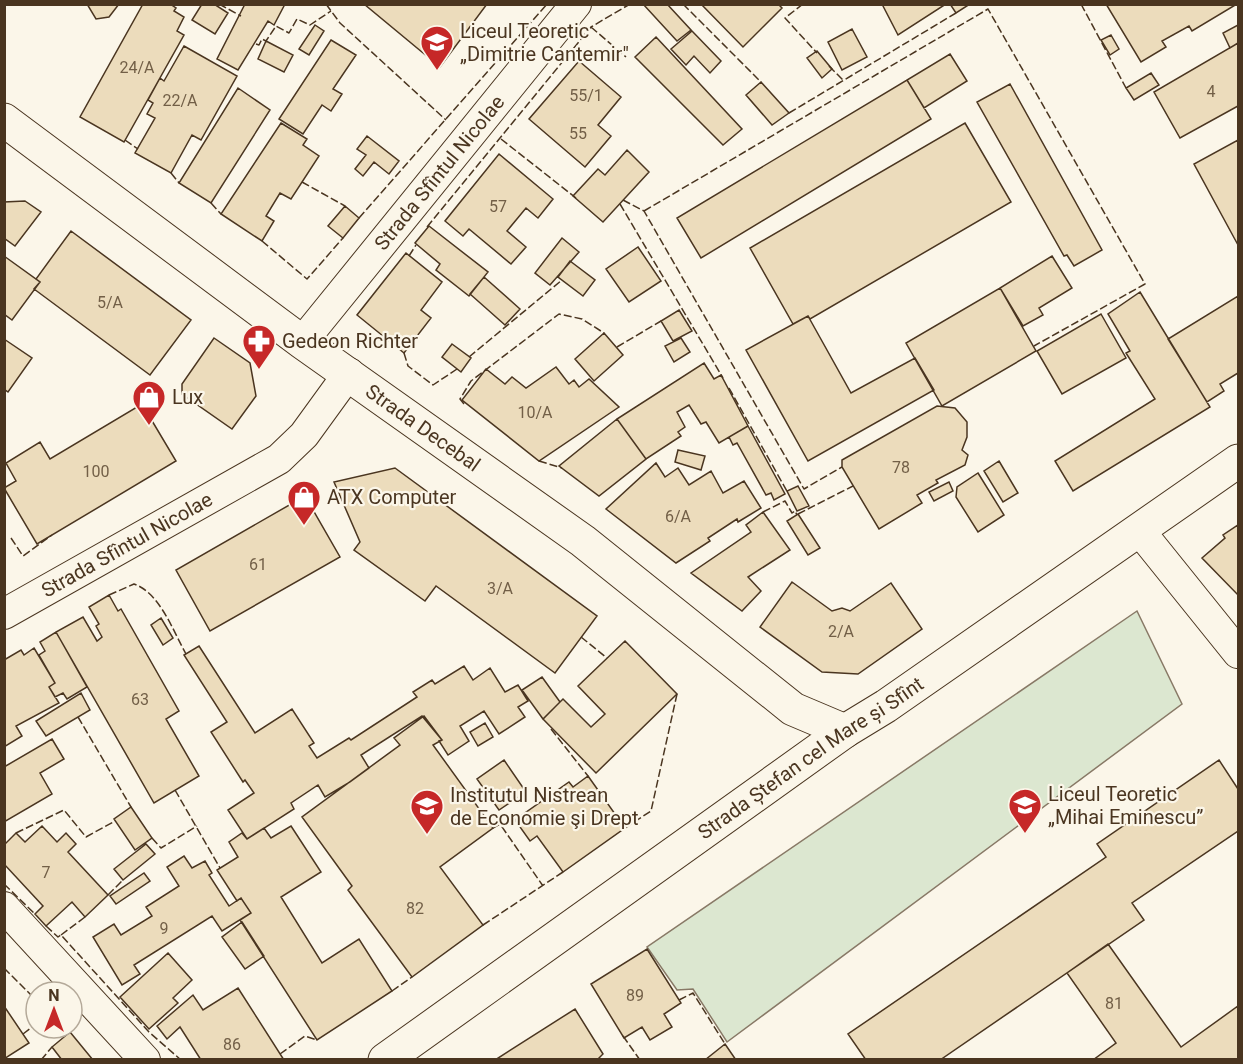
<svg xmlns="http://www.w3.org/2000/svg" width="1243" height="1064" viewBox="0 0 1243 1064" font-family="Roboto,sans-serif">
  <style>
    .green { fill: #dce7d0; stroke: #887966; stroke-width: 1.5 }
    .building { fill: #ecdcbc; stroke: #4a3520; stroke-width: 1.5 }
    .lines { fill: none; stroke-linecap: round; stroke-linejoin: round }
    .street-casing { stroke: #4a3520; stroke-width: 32 }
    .primary-casing { stroke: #4a3520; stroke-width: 35 }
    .street { stroke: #fbf6e9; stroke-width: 30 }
    .primary { stroke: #fbf6e9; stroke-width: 33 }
    .fence { stroke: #4a3520; stroke-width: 1.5; stroke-dasharray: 8 3; stroke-linecap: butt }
    .labels { text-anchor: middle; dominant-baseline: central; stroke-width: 4.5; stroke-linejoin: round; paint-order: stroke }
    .number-label { font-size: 16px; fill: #725f47 }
    .poi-label { font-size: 20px; fill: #4a3520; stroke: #fbf6e9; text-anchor: start }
    .street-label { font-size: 20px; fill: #4a3520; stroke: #fbf6e9 }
  </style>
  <rect width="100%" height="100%" fill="#fbf6e9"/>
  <!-- green -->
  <path class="green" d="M1137,611L1182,704L727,1042L693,989L677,990L647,947Z"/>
  <!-- building -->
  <path class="building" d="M87,4H119L109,17L96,19Z
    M143,4H170L176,8L174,11L184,17L177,31L184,35L124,142L80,117Z
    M202,4H214L228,13L215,34L192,20Z
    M245,4H285L274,25L268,21L238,70L217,59Z
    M364,4H487L440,67Z
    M643,4H667L691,30L677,41Z
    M701,4H778L782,8L743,47Z
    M882,4H946L898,35Z
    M950,4H970L956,13Z
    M1106,4H1237L1192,31L1189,26L1162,41L1166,47L1141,62Z
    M315,25L324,31L309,55L299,49Z
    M1238,25V43L1230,48L1223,33Z
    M852,29L867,57L842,70L828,42Z
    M692,31L721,61L710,73L694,56L686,65L671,49Z
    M1111,35L1119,49L1110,55L1101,40Z
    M656,37L742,129L723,145L635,57Z
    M331,40L356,55L333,89L342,94L331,111L322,105L303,134L279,119Z
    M266,41L293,55L284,72L258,59Z
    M1238,43V106L1180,138L1154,92Z
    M184,46L237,76L201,140L192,135L171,173L135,153L155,118L147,114L153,103L148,100L160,78L164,81Z
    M817,51L832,69L822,78L807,58Z
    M950,54L967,81L924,108L907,80Z
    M579,61L621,97L598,125L611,136L585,167L529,119Z
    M1151,73L1159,85L1134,100L1126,88Z
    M907,80L931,119L701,258L677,218Z
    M761,82L789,113L772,125L746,95Z
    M1010,84L1102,250L1074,266L1067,255L1064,256L977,102Z
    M238,88L270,110L211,203L179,183Z
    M281,123L307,139L303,145L319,156L291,199L280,193L266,216L274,221L262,241L221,214Z
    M965,123L1011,202L810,319L808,316L793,324L750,248Z
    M367,136L399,161L389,174L374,162L363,176L355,169L366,155L357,149Z
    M1238,140V245L1194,164Z
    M627,150L649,172L603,222L573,196L598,169L605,175Z
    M499,154L553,199L538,218L526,208L507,231L526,247L511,264L469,229L463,236L445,221Z
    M25,201L41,212L15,246L4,238V202Z
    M345,206L359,218L343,238L328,226Z
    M429,226L488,272L469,296L436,270L440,264L415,243Z
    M71,231L191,320L150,375L34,289L40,282L36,279Z
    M562,238L579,252L550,285L535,273Z
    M638,247L661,281L629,302L606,269Z
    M406,253L442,282L421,310L431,318L404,353L357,315Z
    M4,256L40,282L12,320L4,314Z
    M1052,256L1072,288L1039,308L1043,315L1023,326L1000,288Z
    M570,261L595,280L583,296L558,277Z
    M484,277L520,309L505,325L470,294Z
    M1000,288L1036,351L942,406L906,343Z
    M1140,292L1210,407L1073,491L1055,461L1155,399L1126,353L1130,351L1108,314Z
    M1238,296V373L1220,384L1224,391L1207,402L1168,339Z
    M679,310L692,331L673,341L661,321Z
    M1101,314L1126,358L1062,394L1037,351Z
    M808,316L851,393L915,358L934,390L808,461L746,350Z
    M604,333L623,355L594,381L575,359Z
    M214,338L250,363L256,396L232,429L182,394V384Z
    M681,338L690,352L674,362L665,346Z
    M4,339L32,358L8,392L4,389Z
    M452,344L471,358L461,372L442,357Z
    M704,363L714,379L721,375L748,426L719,443L706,422L701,424L689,405L677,412L685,427L678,432L681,436L646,459L617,419Z
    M556,367L569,384L574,380L579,387L589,379L619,407L539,461L462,400L486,369L505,384L512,377L526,388Z
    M142,404L176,461L37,544L4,488L16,481L6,463L40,442L50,459Z
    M937,406L955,408L967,422V437L962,450L968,455L965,465L936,480L938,483L917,495L922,503L879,529L842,467V460Z
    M617,419L646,459L599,496L559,466Z
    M748,426L785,494L774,500L771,493L766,495L737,443L733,445L729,437Z
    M678,450L705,456L701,470L675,462Z
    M999,461L1018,493L1003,502L984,471Z
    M656,463L665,477L678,468L689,485L711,471L723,493L744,481L761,508L738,522L737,519L708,538L710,541L676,563L606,509Z
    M395,468L597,616L555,673L436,586L425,601L354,550L360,542L334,482Z
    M978,473L1004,515L978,532L956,497L957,487Z
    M949,482L953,491L934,501L929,492Z
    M798,486L809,506L797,511L787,491Z
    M305,496L340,557L210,631L176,570Z
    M763,512L790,550L748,577L761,591L742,611L691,573L751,532L746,525Z
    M798,514L820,548L808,555L787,521Z
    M1238,525V595L1202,558L1225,538L1223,535Z
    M792,582L832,611L842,608L850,611L891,583L922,629L858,674L822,672L760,627Z
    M109,595L118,611L121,609L179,711L166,719L199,776L154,803L56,632L83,617L97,641L102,637L96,626L99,624L89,607Z
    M161,618L173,638L163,645L151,625Z
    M56,632L87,687L67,699L63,693L55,697L49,687L55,683L39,655L45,651L40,642Z
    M625,641L677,694L596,773L543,719L563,699L591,727L605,714L578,686Z
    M199,646L255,733L292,709L314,743L309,746L317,758L349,738L351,740L417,697L413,692L432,680L435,684L464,666L473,680L490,668L505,692L518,685L528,701L518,707L525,717L499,734L484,711L460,726L469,741L448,755L439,741L442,740L422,716L361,755L369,768L350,782L325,797L318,785L291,803L294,809L247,839L228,810L254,793L245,780L243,782L211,732L227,722L184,655Z
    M34,648L55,683L49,687L59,703L16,726L22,736L4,747V660L21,650L24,655Z
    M542,677L560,702L543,719L522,690Z
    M81,693L90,710L46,736L36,721Z
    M424,716L442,740L433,745L493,828L440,867L483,925L412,977L348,890L352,886L302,817L400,745L394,738Z
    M485,723L493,737L478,746L470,732Z
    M52,739L64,759L40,773L52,794L4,822V767Z
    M504,760L526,792L499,810L477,779Z
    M1219,760L1238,789V831L1132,903L1144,920L940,1060H866L848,1034L1106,857L1097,844Z
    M588,776L625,828L563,872L537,836L530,841L515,820L569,782L573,787Z
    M131,807L152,838L135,850L114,819Z
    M42,826L57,842L66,833L76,844L68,852L108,895L85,917L72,902L46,926L35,914L43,906L4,864V845L16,833L25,842Z
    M291,826L321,872L281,897L322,963L359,939L392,991L317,1040L240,920L251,913L241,898L237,901L217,870L238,857L229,842L242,833L247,839L264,828L271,838Z
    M146,844L155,854L123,880L114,869Z
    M184,856L192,868L205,861L212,873L209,875L229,906L241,898L251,913L222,931L212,916L134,965L140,974L122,985L93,937L114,924L121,935L152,916L146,907L179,886L167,867Z
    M144,873L150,881L116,904L110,896Z
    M242,922L264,956L245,969L222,937Z
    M1108,944L1181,1047L1238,1006V1060H1093L1116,1043L1067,973Z
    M647,949L681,1003L664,1014L672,1027L650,1040L642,1027L624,1038L591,984Z
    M168,953L192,980L173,998L178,1003L149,1029L120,997Z
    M238,988L284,1060H201L180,1027L167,1039L157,1026L193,995L203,1010Z
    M4,1006L29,1043L4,1059Z
    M575,1009L603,1054L597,1060H495Z
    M70,1032L93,1060H62L52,1047Z
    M725,1044L736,1060H705Z"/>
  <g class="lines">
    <defs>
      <g id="street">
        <path id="s1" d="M302,342L576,4"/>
        <path d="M1139,530L1238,653"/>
        <path id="s2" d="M4,614L279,459L304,435L349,373"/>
        <path d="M4,907L145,1060"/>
      </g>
      <g id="primary">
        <path id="s3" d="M4,120L302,342L583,541L793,709L845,731"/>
        <path id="s4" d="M385,1060L845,731L886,706L1238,461"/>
      </g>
    </defs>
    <!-- street casing -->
    <use href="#street" class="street-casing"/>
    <!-- primary casing -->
    <use href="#primary" class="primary-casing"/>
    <!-- street -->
    <use href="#street" class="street"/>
    <!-- primary -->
    <use href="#primary" class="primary"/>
    <!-- fence -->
    <path class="fence" d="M219,4L241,16
      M326,4L340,23L446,120
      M683,4L761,82
      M803,4L785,18L817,53
      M1081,4L1126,88
      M591,27L626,57
      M256,44L259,45L262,39L266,41L276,26L289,33L297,19L310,25L331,11
      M829,66L844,81
      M789,113L956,13
      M501,139L576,198
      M125,140L138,149
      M171,173L179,183
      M302,182L345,206
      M623,200L644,211L804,489L842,467
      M211,203L221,214
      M620,204L723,378
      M644,211L988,9L1145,284L1034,346
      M359,218L547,4
      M427,227L591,27L630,4
      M262,241L307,279L343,238
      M409,256L416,245
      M617,347L661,321
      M404,353L408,366L433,385L457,369
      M469,357L562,280
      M729,388L788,493
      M464,404L460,399L471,381L559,314L582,319L604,333
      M539,461L562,468
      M763,512L785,501L792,513L795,511L797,515
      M798,514L853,486
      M11,538L23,556L52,535
      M109,595L134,584C160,593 173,631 186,654
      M581,637L607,658
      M78,717L131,807
      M551,729L588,776
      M175,790L220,868
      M493,828L500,824L543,886
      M625,828L651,811L677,694
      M16,833L64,810L86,837L115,821
      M152,838L161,848L197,826
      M4,884L35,914
      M108,895L123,880
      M483,925L563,872
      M46,926L58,937L61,935L149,1032L181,1060
      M61,935L85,917
      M4,968L36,1000
      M392,991L412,977
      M679,1000L693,993L725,1044
      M23,1034L36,1024
      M623,1036L640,1060
      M280,1054L305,1036L317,1040
      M41,1060L52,1047"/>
  </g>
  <!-- icons -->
  <defs>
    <symbol id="school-pin" viewBox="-11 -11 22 30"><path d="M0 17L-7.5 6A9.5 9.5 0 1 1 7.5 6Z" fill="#c62828" stroke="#fbf6e9"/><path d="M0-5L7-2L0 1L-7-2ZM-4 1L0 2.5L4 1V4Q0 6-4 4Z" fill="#fff"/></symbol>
    <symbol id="pharmacy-pin" viewBox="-11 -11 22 30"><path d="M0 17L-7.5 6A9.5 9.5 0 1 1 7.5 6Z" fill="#c62828" stroke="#fbf6e9"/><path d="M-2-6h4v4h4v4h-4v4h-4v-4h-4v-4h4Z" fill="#fff"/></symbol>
    <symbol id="shop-pin" viewBox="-11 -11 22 30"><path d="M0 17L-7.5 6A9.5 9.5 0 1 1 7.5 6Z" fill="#c62828" stroke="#fbf6e9"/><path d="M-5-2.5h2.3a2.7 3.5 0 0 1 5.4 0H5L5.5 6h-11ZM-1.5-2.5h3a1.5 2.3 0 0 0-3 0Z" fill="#fff"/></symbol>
    <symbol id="university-pin" viewBox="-11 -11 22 30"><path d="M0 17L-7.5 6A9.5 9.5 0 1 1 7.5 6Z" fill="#c62828" stroke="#fbf6e9"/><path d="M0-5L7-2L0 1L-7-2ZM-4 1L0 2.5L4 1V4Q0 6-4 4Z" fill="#fff"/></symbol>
  </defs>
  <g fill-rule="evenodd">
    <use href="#school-pin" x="418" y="23" width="38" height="52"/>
    <use href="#pharmacy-pin" x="240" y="322" width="38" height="52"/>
    <use href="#shop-pin" x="130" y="378" width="38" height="52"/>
    <use href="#shop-pin" x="285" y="478" width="38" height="52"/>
    <use href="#school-pin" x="1006" y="786" width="38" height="52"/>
    <use href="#university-pin" x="408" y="787" width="38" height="52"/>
  </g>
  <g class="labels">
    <!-- number labels -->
    <g class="number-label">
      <text x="137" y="67">24/A</text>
      <text x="1211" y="91">4</text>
      <text x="586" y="95">55/1</text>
      <text x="180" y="100">22/A</text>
      <text x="578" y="133">55</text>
      <text x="498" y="206">57</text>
      <text x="110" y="302">5/A</text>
      <text x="535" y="412">10/A</text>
      <text x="901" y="467">78</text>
      <text x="96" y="471">100</text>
      <text x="678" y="516">6/A</text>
      <text x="258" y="564">61</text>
      <text x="500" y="588">3/A</text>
      <text x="841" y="631">2/A</text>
      <text x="140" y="699">63</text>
      <text x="46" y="872">7</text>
      <text x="415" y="908">82</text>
      <text x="164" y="928">9</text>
      <text x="635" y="995">89</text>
      <text x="1114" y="1003">81</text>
      <text x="232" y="1044">86</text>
    </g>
    <!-- poi labels -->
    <g class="poi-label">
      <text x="460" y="31">Liceul Teoretic<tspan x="460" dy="23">„Dimitrie Cantemir"</tspan></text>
      <text x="282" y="341">Gedeon Richter</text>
      <text x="172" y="397">Lux</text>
      <text x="327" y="497">ATX Computer</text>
      <text x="1048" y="794">Liceul Teoretic<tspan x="1048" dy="23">„Mihai Eminescu”</tspan></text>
      <text x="450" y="795">Institutul Nistrean<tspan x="450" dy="23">de Economie şi Drept</tspan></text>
    </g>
    <!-- street labels -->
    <g class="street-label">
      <text stroke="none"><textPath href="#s1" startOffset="218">Strada Sfîntul Nicolae</textPath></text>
      <text stroke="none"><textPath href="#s3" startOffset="520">Strada Decebal</textPath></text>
      <text stroke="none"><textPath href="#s2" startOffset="141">Strada Sfîntul Nicolae</textPath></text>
      <text stroke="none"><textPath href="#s4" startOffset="522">Strada Ștefan cel Mare și Sfînt</textPath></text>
    </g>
  </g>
  <!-- border -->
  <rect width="1243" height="1064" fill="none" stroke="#4a3520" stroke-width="12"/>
  <!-- north arrow -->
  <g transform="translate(54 1010)"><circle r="28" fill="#fbf6e9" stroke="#b4a999" stroke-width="1.5"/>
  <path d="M0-4.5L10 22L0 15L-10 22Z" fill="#c62828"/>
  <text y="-9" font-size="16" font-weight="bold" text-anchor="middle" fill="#4a3520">N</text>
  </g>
</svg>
